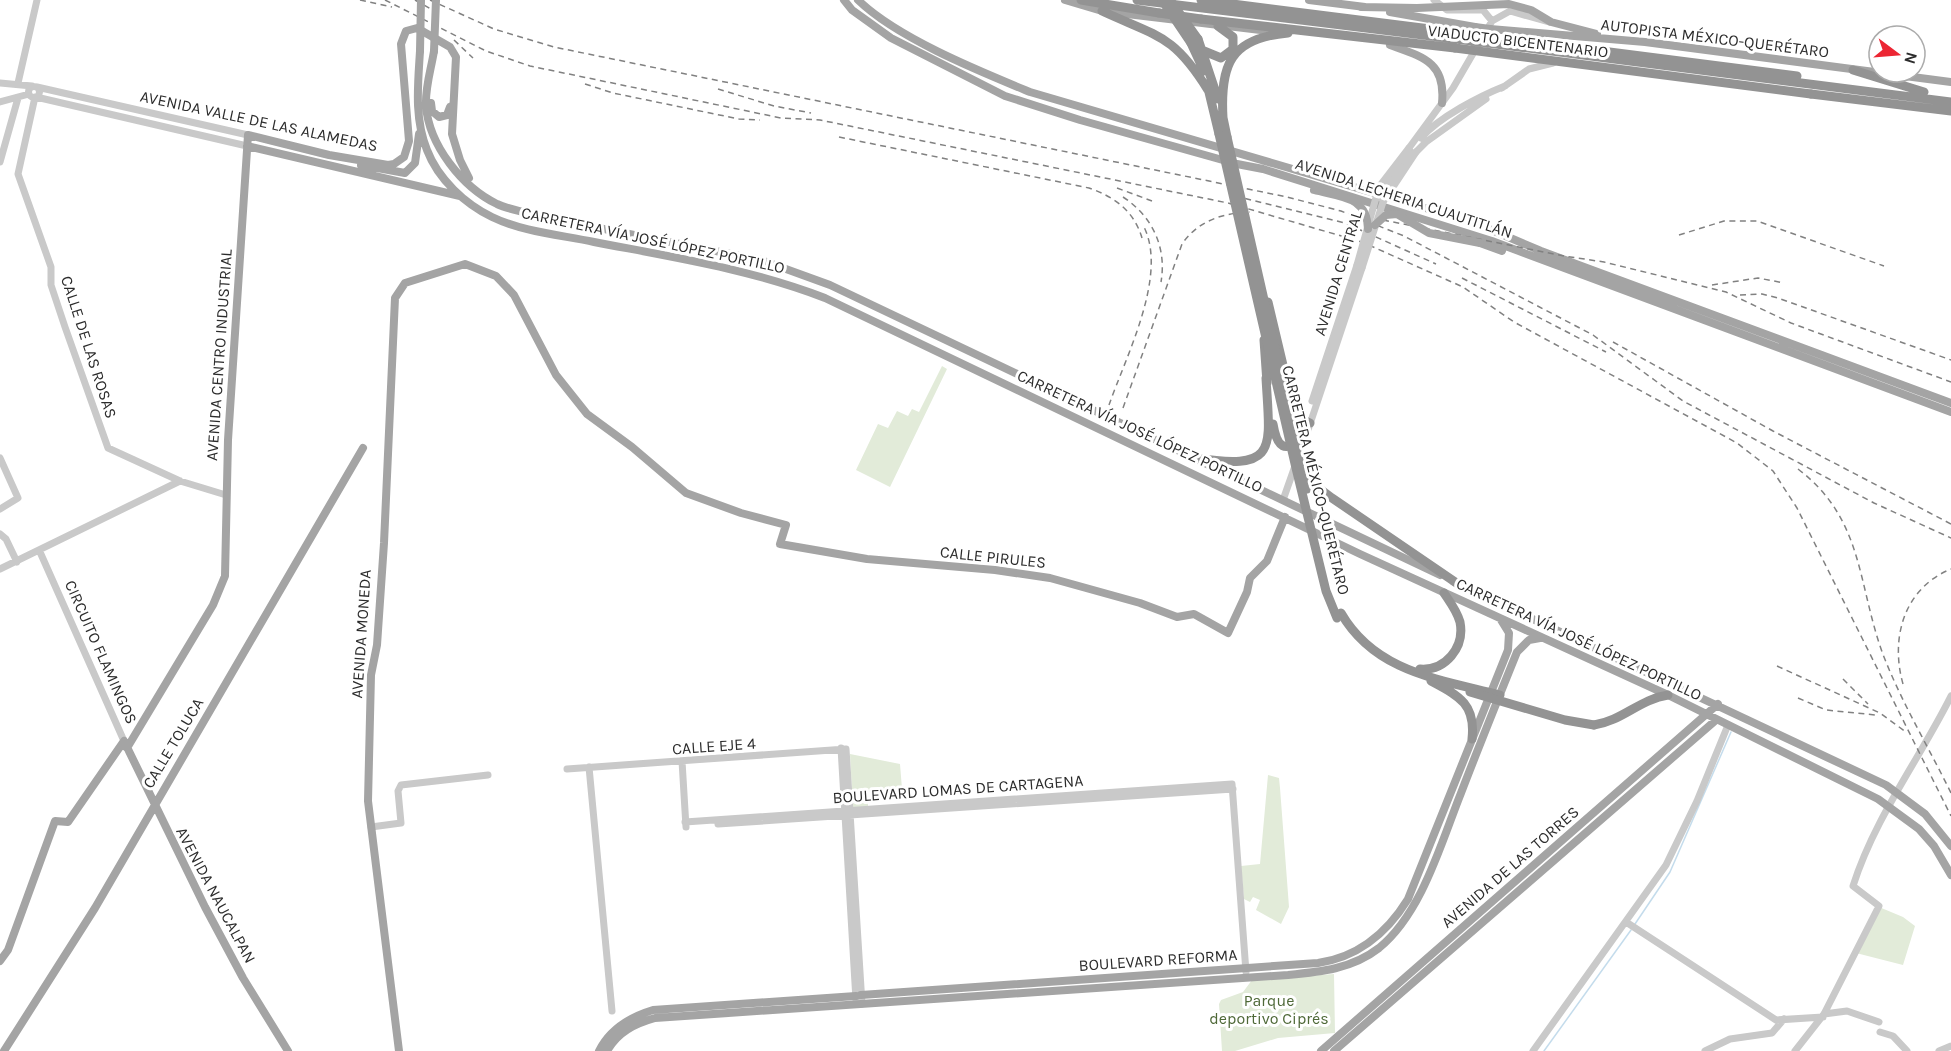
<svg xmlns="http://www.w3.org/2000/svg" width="1951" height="1051" viewBox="0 0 1951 1051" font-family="Karla,sans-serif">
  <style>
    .green { fill: #e2ebd9 }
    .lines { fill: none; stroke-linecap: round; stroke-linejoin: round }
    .stream { stroke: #c4dcec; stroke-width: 1.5 }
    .minor { stroke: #c9c9c9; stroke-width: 7 }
    .major { stroke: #a4a4a4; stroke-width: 8 }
    .highway { stroke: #939393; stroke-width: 9 }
    .rail { stroke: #818181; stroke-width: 1.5; stroke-dasharray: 6 4.5; stroke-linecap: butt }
    .minor-bridge { stroke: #c9c9c9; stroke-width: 7 }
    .major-bridge { stroke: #a4a4a4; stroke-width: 8 }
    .highway-bridge { stroke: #939393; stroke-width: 9 }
    .labels { text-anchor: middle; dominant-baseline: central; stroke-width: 6; stroke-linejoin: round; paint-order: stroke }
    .street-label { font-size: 16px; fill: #2c2c2c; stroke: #fff }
    .park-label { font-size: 16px; fill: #4f6938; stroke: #fff }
  </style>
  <rect width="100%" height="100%" fill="#fff"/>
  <!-- green -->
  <path class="green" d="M942,366L947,369L890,487L856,470L878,424L888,428L897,411L908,416L912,409L919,412Z
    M850,754L900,764L902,789L868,792V807L853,808Z
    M1268,775L1279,778L1280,788L1289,907L1281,924L1256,910L1260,900L1253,897L1250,902L1244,899L1241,866L1260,864Z
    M1879,907L1903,917L1915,926L1903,965L1856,953Z
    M1334,974L1335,1033L1278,1038L1235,1051H1222L1219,1004L1221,1000L1243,992L1252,980Z"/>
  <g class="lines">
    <!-- stream -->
    <path class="stream" d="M1635,924L1670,872L1731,732
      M1544,1051L1631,930"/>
    <!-- minor -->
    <path class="minor" d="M1434,0L1447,10H1483L1492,21
      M0,83L32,86
      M18,83L37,0
      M28.5 92a5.5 5.5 0 1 1 11 0a5.5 5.5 0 1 1-11 0Z
      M37,87L248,135
      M1502,88L1529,69L1553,63
      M35,97L18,174L51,267V285L65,327L108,448L180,481L226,495
      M36,97L247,146
      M0,102L29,94
      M1421,138C1439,117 1480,96 1505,86
      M1409,148L1453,88L1492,21L1510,11L1549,22
      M1416,152L1426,142L1486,99
      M0,162L18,98
      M1378,199L1410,151
      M1312,401L1357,265
      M1304,442L1362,268
      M0,458L18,498L0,509
      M1283,500L1295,466
      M0,534L6,539L17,562
      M40,552L124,741
      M0,569L180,481
      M841,748L856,1000
      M682,761L686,827
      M589,767L612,1011
      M567,769L846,749L862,1004
      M685,822L1232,784L1246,972
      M718,824L1233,789
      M371,827L401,823L398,791L401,785L488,775
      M1626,922L1776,1020L1823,1017
      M1824,1014L1847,1011L1879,1022
      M1880,1032L1893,1036L1907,1051
      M1533,1051L1666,865L1697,801L1728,725
      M1705,1051L1730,1039L1772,1033L1784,1019
      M1795,1051L1824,1014L1879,906L1853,886C1875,817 1919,760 1951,696
      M1939,1051L1951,1046"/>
    <!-- major -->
    <path class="major" d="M844,0L852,10L891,38L1005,96L1080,120L1237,164L1263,169L1492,241L1951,412
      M858,0C897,38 979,71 1030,92L1473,222L1541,251L1951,403
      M1065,0L1102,11L1269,31
      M1309,0L1365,7
      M1361,7L1417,8L1509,4L1531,10L1551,22L1597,34
      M1390,12L1475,27
      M1490,29L1645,42L1951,82
      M1390,45C1423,57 1446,62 1442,103
      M420,51C418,84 414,118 427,150C438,179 465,204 492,217C523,232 561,235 594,242C672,257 750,269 825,298L1360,554L1668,695L1878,799L1919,829L1934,846L1951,875
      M434,51C431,70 425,87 426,106C429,145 462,187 497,204C508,209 521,211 533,215L761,260L830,285L1440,575
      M431,103L432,111L439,117L447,115L450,107
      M247,146L460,196
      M361,165L405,173L415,163L419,134
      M1480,243L1502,251
      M1454,582L1886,785L1925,814L1951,846
      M124,741L205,907L243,978L288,1051
      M127,748L213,605L225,576L228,440L248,135L329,155L388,165L394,164L404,157L409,141L401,44L406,31L417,28L450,47L456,57L452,134L460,160L469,178
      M0,961L8,950L55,821L68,822L124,741
      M861,995L1318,963C1359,957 1387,933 1408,899L1508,650L1509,633L1501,620
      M4,1051L95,908L363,448
      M399,1051L368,801L371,675L377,645L384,543L395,298L405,283L465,264L496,276L514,295L556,375L587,414L632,447L686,493L741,513L786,525L780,544L867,559L995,570L1050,578L1140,603L1177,617L1194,614L1228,633L1247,592L1250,578L1267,561L1285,517
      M599,1051C610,1029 630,1017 653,1010L856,996
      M607,1051C618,1032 634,1024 655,1018L1288,975C1320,972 1352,969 1379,948C1422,913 1441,843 1461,793C1479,746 1498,699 1517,652L1529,640L1540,638
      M1321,1051L1718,704
      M1334,1051L1716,720"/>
    <!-- highway -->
    <path class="highway" d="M1081,0L1159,13
      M1137,0L1472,41
      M1201,0L1438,30
      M1102,11C1158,37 1173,34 1208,90
      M1201,19L1455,48
      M1198,39L1218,99
      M1516,40L1797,76
      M1191,43L1204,71
      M1488,43L1951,102
      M1204,51L1221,58L1233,49V37L1218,26
      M1853,70L1924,92
      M1207,84L1219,134
      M1811,94L1951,111
      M1222,113L1227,137
      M1223,118C1220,65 1230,38 1288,33
      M1268,302L1287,382
      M1264,340L1267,383
      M1290,396L1297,417L1310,423
      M1273,424C1277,448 1284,453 1305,438
      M1196,458C1279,471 1270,449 1266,378
      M1303,467L1316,486L1332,498L1458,584
      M1341,613C1375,672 1438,679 1500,695
      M1420,669C1445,671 1465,648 1460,622C1457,611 1450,602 1444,593
      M1431,681C1459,696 1476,704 1472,739
      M1594,725C1622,721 1640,699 1668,695"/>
    <!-- rail -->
    <path class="rail" d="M360,0L392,7
      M385,0L486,51L530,66L781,118L820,120L1228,203L1362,242L1463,287L1514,322L1737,443L1773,471L1797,508L1951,816
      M415,0L436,12
      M430,0L494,29L554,47L1287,197L1341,211L1404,236L1593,335L1683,401L1874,503L1951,538
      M454,40L473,58
      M585,84L613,93L739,119L760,120
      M718,89L774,106L811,113
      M839,137L1089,188C1115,197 1134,211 1142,238
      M1117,188L1152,201
      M1235,196L1345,223L1436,264
      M1123,197C1152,216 1167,247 1161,282
      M1383,220L1564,256L1604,262L1726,292L1791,323L1951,382
      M1679,235L1724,221H1757L1884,266
      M1462,278L1606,352
      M1712,285L1758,278L1784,283
      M1740,295L1762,294L1778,298L1951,360
      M1613,342L1773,431L1951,524
      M1109,405C1126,356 1168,276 1144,227
      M1123,408L1182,244C1198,221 1222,213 1250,212
      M1798,469C1865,520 1857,586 1884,657C1902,703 1929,748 1951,793
      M1777,666L1880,713L1906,732
      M1843,679L1868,704
      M1903,684C1890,638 1904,588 1951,569
      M1798,698L1826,710L1876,715"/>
    <!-- minor-bridge -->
    <path class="minor-bridge" d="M1357,265L1379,187L1409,148
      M1362,268L1383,202L1416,152"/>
    <!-- major-bridge -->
    <path class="major-bridge" d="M1475,27L1490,29
      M420,51L421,0
      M434,51L436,0
      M1314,190C1341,197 1367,196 1368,229
      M1375,225L1386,215L1397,214L1429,233L1480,243"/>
    <!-- highway-bridge -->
    <path class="highway-bridge" d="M1162,0L1191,43
      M1170,0L1198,39
      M1159,13L1201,19
      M1472,41L1488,43
      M1455,48L1811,94
      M1219,134L1296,468L1326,591L1337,618
      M1227,137L1307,489
      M1470,692L1565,720L1594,725"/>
  </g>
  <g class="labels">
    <!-- street labels -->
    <g class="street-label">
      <text transform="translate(1715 38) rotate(7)">AUTOPISTA MÉXICO-QUERÉTARO</text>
      <text transform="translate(1518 41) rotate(7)">VIADUCTO BICENTENARIO</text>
      <text transform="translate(259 121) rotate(12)">AVENIDA VALLE DE LAS ALAMEDAS</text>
      <text transform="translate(1404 198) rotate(18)">AVENIDA LECHERIA CUAUTITLÁN</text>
      <text transform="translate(653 240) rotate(12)">CARRETERA VÍA JOSÉ LÓPEZ PORTILLO</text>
      <text transform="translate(1338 273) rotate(-73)">AVENIDA CENTRAL</text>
      <text transform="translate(89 347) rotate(72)">CALLE DE LAS ROSAS</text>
      <text transform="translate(219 355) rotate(-86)">AVENIDA CENTRO INDUSTRIAL</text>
      <text transform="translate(1140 431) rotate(25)">CARRETERA VÍA JOSÉ LÓPEZ PORTILLO</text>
      <text transform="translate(1316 480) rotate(76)">CARRETERA MÉXICO-QUERÉTARO</text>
      <text transform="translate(993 557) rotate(6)">CALLE PIRULES</text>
      <text transform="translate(361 634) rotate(-86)">AVENIDA MONEDA</text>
      <text transform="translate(1579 639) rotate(25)">CARRETERA VÍA JOSÉ LÓPEZ PORTILLO</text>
      <text transform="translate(101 652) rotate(66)">CIRCUITO FLAMINGOS</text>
      <text transform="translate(173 743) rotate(-59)">CALLE TOLUCA</text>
      <text transform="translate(714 746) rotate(-4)">CALLE EJE 4</text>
      <text transform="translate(958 789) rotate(-4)">BOULEVARD LOMAS DE CARTAGENA</text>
      <text transform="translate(1510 867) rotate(-41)">AVENIDA DE LAS TORRES</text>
      <text transform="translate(216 895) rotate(62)">AVENIDA NAUCALPAN</text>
      <text transform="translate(1158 960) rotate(-4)">BOULEVARD REFORMA</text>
    </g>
    <!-- park labels -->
    <g class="park-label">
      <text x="1269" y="1000">Parque<tspan x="1269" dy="18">deportivo Ciprés</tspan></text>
    </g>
  </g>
  <!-- north arrow -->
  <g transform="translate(1897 54) rotate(106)"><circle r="28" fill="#ffffff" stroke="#ababab" stroke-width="1.5"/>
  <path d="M0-4.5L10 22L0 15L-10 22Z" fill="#ec2633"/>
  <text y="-9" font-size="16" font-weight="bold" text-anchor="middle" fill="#2c2c2c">N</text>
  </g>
</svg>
